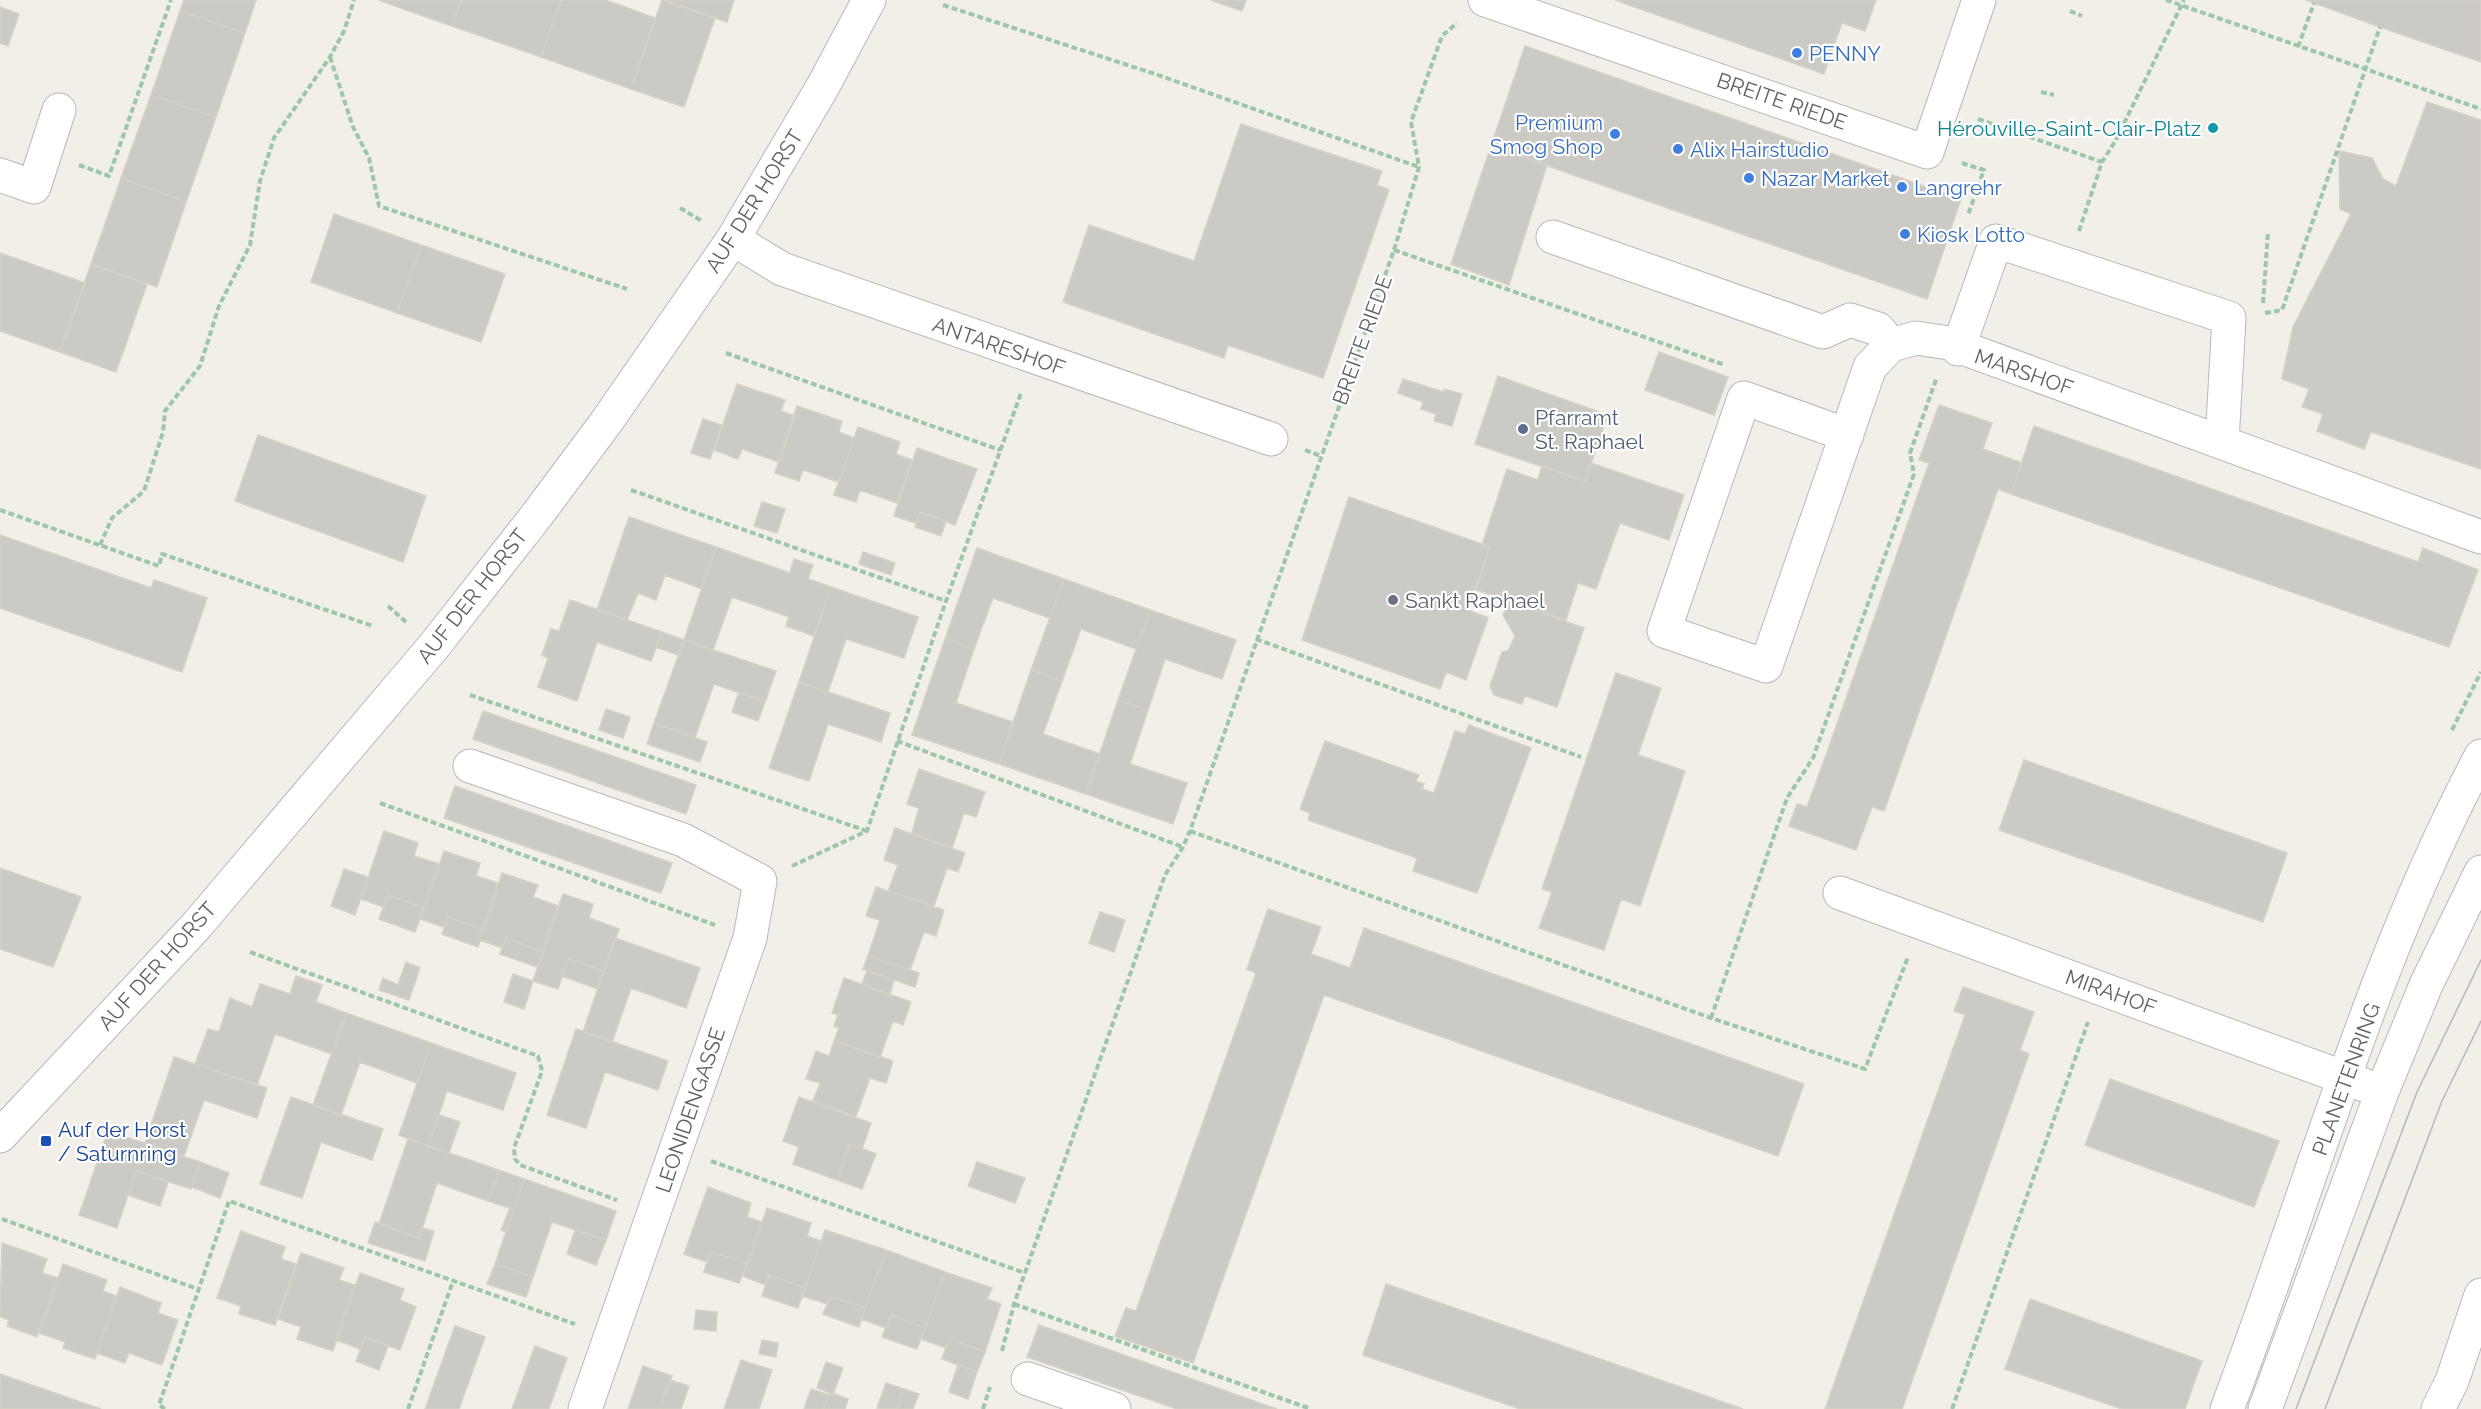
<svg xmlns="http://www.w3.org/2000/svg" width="2481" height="1409" viewBox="0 0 2481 1409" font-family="Raleway,sans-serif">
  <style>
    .building { fill: #cccac5; stroke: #d6d1c6; stroke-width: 1.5 }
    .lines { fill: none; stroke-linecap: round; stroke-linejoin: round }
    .minor-casing { stroke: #b5b8bc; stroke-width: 35 }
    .path { stroke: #9cc7a9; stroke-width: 4; stroke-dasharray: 6 3; stroke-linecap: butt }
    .minor { stroke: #fff; stroke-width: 33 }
    .tram { stroke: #b6b7b8; stroke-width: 1.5 }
    .shop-dot { fill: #3f7fe0; stroke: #fff; stroke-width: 2 }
    .culture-dot { fill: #0f9aa8; stroke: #fff; stroke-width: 2 }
    .service-dot { fill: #5c6f8a; stroke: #fff; stroke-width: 2 }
    .worship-dot { fill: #6b7280; stroke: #fff; stroke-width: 2 }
    .transit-dot { fill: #1a4fb4; stroke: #fff; stroke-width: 2 }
    .labels { text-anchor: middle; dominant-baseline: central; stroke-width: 4.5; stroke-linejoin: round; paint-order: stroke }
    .shop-label { font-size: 21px; fill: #366cbe; stroke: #fff; text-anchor: start }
    .street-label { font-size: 21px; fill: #5f6368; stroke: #fff }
    .culture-label { font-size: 21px; fill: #0d838f; stroke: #fff; text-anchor: end }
    .service-label { font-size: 21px; fill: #4e5e75; stroke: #fff; text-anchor: start }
    .worship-label { font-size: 21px; fill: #5b616d; stroke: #fff; text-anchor: start }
    .transit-label { font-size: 21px; fill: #164399; stroke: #fff; text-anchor: start }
  </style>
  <rect width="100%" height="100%" fill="#f1efe8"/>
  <!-- building -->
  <path class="building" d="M184,0H256L245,33L180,11Z
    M378,0H461L452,26Z
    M461,0H561L541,57L452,26Z
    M561,0H606L655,18L631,89L541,57Z
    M662,0L715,18L684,107L631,89Z
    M665,0H734L727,22Z
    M1210,0H1246L1242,11Z
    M1615,0H1876L1865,31L1842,23L1824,74Z
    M2306,0H2481V62L2380,27Z
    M0,7L19,14L8,46L0,43Z
    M180,11L245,33L216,117L151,95Z
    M1525,46L1961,199L1927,299L1491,146Z
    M151,95L216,117L186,202L121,178Z
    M2427,102L2481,120V469L2371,432L2364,449L2317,431L2323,414L2302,407L2309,389L2282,379L2293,327L2351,214L2340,209L2339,151L2372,158L2383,179L2396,186Z
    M1241,124L1382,171L1377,185L1389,190L1323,378L1228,345L1224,358L1063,302L1089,225L1194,261Z
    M1491,146L1547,165L1509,285L1451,264Z
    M121,178L186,202L157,287L91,264Z
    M334,214L421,245L397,313L311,282Z
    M421,245L505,274L481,342L397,313Z
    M0,253L85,283L60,352L0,331Z
    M91,264L147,284L116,372L60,352Z
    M1659,352L1728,377L1714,415L1645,390Z
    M1498,376L1608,415L1585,481L1475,444Z
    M1403,379L1444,392V389L1462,394L1452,426L1434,421L1436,414L1421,409L1423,402L1398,393Z
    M737,384L785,400L781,411L795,416L779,462L742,449L738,459L714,450Z
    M1939,405L1992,423L1983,449L2022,463L2011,494L1998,489L1884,811L1872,807L1856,850L1789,826L1797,804L1807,807L1825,758L1929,463L1919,460Z
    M797,406L842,421L839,432L854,438L839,482L803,470L799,481L775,473Z
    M703,419L722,425L710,459L691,453Z
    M2034,426L2418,562L2423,548L2478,570L2449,647L2011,494Z
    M858,427L900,442L896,454L912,460L897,503L860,490L856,502L834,495Z
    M258,435L426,496L403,562L235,501Z
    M917,448L977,469L955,525L920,512L916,523L894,516Z
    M1591,463L1684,495L1669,540L1620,523L1596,589L1578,583L1566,620L1476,590L1490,547L1482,545L1507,469L1538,480L1542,466L1585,481Z
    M1349,497L1490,547L1468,610L1488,618L1466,680L1446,672L1440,689L1302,640Z
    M762,502L785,509L777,533L754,526Z
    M920,512L946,521L941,536L915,527Z
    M629,517L716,547L702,589L665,575L656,600L638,593L627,620L597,610Z
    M0,535L151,588L154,580L207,598L182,672L0,608Z
    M716,547L790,573L794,559L813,565L808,579L831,587L814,636L786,626L789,617L732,597L713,650L684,640Z
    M977,548L1064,579L1050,618L993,598L974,649L945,639Z
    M863,552L895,563L891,575L859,564Z
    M1064,579L1150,610L1136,649L1081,629L1062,681L1031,670Z
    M831,587L918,617L904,658L846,639L828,692L799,682Z
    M570,600L662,632L651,661L597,642L577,701L538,687L548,658L542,655L545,646L551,629L559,631Z
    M1509,601L1584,628L1557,707L1525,696L1522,704L1494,695L1490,686L1502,652L1508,651L1515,636L1503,615Z
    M1150,610L1236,640L1222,679L1165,659L1148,710L1118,700Z
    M662,632L684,640L678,655L656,647Z
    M945,639L974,649L956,703L1013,722L999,764L912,735Z
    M684,640L776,671L765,702L714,684L695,737L654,723Z
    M1031,670L1062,681L1043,734L1100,754L1086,794L999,764Z
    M1616,673L1661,688L1638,755L1685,771L1640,906L1621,899L1604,950L1539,928L1552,892L1542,889Z
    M799,682L890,713L881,742L828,724L809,781L769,768Z
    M739,692L765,702L758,721L732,712Z
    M1118,700L1148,710L1130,764L1187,783L1173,824L1086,794Z
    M606,709L630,717L623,738L599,730Z
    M483,711L696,785L686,814L473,739Z
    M654,723L707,742L700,762L647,744Z
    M1469,725L1531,748L1477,893L1413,871L1417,858L1308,820L1310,813L1300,809L1325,741L1419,775L1416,781L1424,784L1422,789L1434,793L1455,731L1465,734Z
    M2024,760L2287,853L2263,922L1999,830Z
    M919,769L985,792L976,817L964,813L952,848L912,833L919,808L907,804Z
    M455,786L672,863L661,893L444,818Z
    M895,828L965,853L958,872L947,868L934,906L888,891L898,865L884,860Z
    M384,831L418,843L414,856L439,864L424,908L388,895L384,907L361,899Z
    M444,851L480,863L476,876L498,883L483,930L448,917L444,927L420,919Z
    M0,868L81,897L53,967L0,949Z
    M344,869L368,877L355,915L331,906Z
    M502,873L538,885L533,897L558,906L543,952L506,938L502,948L480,940Z
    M876,887L944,910L936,936L924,932L910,970L868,956L880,920L866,916Z
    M563,894L593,904L589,918L619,929L604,971L568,959L558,989L533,981Z
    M388,895L424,908L415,932L379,919Z
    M1268,909L1321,927L1311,954L1350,968L1364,928L1804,1084L1778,1156L1324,995L1193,1363L1115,1336L1126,1308L1136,1311L1256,973L1247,969Z
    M1100,912L1125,920L1114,952L1089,943Z
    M448,917L483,930L478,947L442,934Z
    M506,938L543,952L537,967L500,954Z
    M615,938L700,968L686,1008L631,988L612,1042L583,1032Z
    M868,956L919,973L915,987L863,969Z
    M568,959L604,971L598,989L562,976Z
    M406,962L420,968L409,1000L379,990L383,978L398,985Z
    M867,971L894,980L890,995L862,985Z
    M513,974L533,981L524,1009L504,1002Z
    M296,976L322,985L316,1002L346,1013L332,1054L275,1034L257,1085L195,1064L208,1029L219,1032L230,998L252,1007L260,984L290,994Z
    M844,978L911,1002L903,1025L893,1021L880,1057L834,1041L839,1028L834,1026L838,1015L832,1013Z
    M1963,987L2034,1012L2020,1050L2029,1054L1902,1409H1825L1965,1015L1954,1011Z
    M346,1013L431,1043L417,1083L360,1062L341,1115L313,1105Z
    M576,1029L668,1061L658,1090L605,1072L586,1128L547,1115Z
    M834,1041L893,1061L886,1083L870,1078L856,1116L813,1101L820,1083L806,1079L816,1051L829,1056Z
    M431,1043L516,1073L503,1110L447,1091L428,1146L399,1135Z
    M174,1057L267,1088L257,1118L204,1100L184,1156L145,1143Z
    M2110,1079L2279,1141L2254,1207L2085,1145Z
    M291,1097L383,1129L372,1160L321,1142L302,1198L260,1184Z
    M799,1097L871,1123L862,1149L850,1144L837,1180L793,1164L799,1147L783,1141Z
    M439,1115L460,1122L449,1153L428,1146Z
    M108,1131L200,1162L191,1189L136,1171L117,1228L79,1215Z
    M408,1139L499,1170L488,1201L437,1183L419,1238L379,1224Z
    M850,1144L876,1154L862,1189L837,1180Z
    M200,1162L229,1173L220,1198L192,1187Z
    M977,1162L1025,1178L1015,1203L968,1186Z
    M499,1170L524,1179L506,1232L501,1230L510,1208L488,1201Z
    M136,1171L168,1182L160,1206L128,1195Z
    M524,1179L616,1211L606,1240L552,1222L533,1277L495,1264Z
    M708,1187L751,1203L747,1217L762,1222L747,1264L710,1251L707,1262L684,1254Z
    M767,1208L811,1223L807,1236L821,1241L805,1288L769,1275L766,1285L743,1276Z
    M375,1222L419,1238L422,1228L434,1231L425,1261L368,1243Z
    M575,1230L606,1240L596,1265L567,1254Z
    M825,1230L886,1250L865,1308L831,1296L827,1304L802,1296Z
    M241,1231L285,1247L281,1259L296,1264L275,1325L239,1314L241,1306L217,1298Z
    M2,1243L47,1259L42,1273L58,1278L37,1337L7,1326L9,1320L0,1317Z
    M886,1250L945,1272L925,1328L891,1315L886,1328L861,1319Z
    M710,1251L747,1264L739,1283L704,1272Z
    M301,1253L344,1268L339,1280L355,1285L333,1351L297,1339L301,1327L278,1319Z
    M63,1264L107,1280L103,1291L117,1296L95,1359L63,1348L65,1342L39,1333Z
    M495,1264L533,1277L526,1297L487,1284Z
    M945,1272L992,1288L987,1299L1001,1304L985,1352L949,1339L946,1348L921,1339Z
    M360,1273L404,1289L400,1300L416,1307L400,1350L365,1337L360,1349L336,1340Z
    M769,1275L805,1288L798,1308L762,1296Z
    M1386,1284L1743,1409H1520L1363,1355Z
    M120,1287L161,1303L158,1313L178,1320L162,1365L129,1353L125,1363L97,1353Z
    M831,1296L865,1308L859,1327L823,1314Z
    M2030,1299L2202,1361L2185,1409H2122L2005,1369Z
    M696,1310L717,1312L716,1331L694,1329Z
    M891,1315L925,1328L917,1349L882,1337Z
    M1039,1325L1277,1409H1177L1027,1357Z
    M455,1326L485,1337L459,1409H425Z
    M365,1337L388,1346L379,1370L356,1361Z
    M949,1339L985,1352L977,1372L942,1359Z
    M762,1340L778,1343L776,1357L759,1354Z
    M535,1346L567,1358L549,1409H512Z
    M741,1360L772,1370L759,1409H724Z
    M826,1362L843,1368L833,1394L817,1388Z
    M958,1365L977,1372L968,1399L949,1392Z
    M643,1366L672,1376L660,1409H628Z
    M0,1374L101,1409H0Z
    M670,1380L689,1386L681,1409H660Z
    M886,1383L904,1389L897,1409L877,1408Z
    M811,1389L829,1395L823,1409H804Z
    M904,1389L919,1394L913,1409H897Z
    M830,1392L848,1399L845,1409H823Z"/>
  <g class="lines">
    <defs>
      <path id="minor" d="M1485,0L1927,152L1979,0
        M0,175L34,187L59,110
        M1553,237L1823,332L1850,320L1878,329L1891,345
        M733,239L782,269L1271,439
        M1958,349L1996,241L2229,318L2222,442
        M1847,435L1744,398L1664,631L1766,666L1870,367L1891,345L1916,338L1949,343L2481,537
        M470,766L683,840L760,881L750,938L585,1409
        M1840,893L2364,1085
        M0,1136L197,925L434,646L537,515L607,421L733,239L822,88L869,0
        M1028,1379L1114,1409
        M2227,1409C2310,1191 2371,962 2481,756
        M2265,1409L2382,1092L2426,985L2481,872
        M2438,1409L2452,1381L2481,1295"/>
    </defs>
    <!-- minor casing -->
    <use href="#minor" class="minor-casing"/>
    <!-- path -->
    <path class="path" d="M2166,0L2481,109
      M943,5L1155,74L1419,167
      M2070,11L2082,16
      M2298,47L2314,3
      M330,57L353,127L369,158L379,206L627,289
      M2041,92L2054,95
      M1978,119L2102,162
      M1962,163L1984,170L1968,215
      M79,165L109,176L171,0
      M680,208L702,221
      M2079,231L2102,162L2116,140L2184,0
      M1394,250L1725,365
      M2263,303L2268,232
      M2265,313L2282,310L2380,27
      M726,353L1000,450
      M1305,450L1321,456
      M631,490L946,601
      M0,510L159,566L162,554L373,626
      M100,545L112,518L144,491L163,432L165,411L200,366L219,306L250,245L260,181L274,138L330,57L344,31L354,0
      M388,606L406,622
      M1256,639L1581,757
      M470,695L867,831
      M2452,730L2481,672
      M897,741L1183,847
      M380,803L715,925
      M1190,831L1711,1018L1865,1069L1908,957
      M792,866L867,831L946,601L1021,393
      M250,952L538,1056L542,1071L514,1148L515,1159L520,1165L617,1200
      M1711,1018L1787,798L1813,758L1914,474L1910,453L1937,377
      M711,1161L1025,1273
      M2,1219L198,1289
      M1014,1304L1311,1409
      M1002,1351L1014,1304L1165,875L1183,847L1190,831L1394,250L1419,167L1411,122L1442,36L1457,23
      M165,1409L159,1405L229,1201L575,1324
      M408,1409L453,1281
      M983,1409L990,1387
      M1952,1409L2088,1022"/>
    <!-- minor -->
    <use href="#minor" class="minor"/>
    <!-- tram -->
    <path class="tram" d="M2296,1409L2417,1092L2481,960
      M2325,1409L2442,1101L2481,1021"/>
  </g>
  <!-- markers -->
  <g class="shop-dot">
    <circle cx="1797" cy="53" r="6"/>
    <circle cx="1615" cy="134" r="6"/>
    <circle cx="1678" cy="149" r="6"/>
    <circle cx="1749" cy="178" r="6"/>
    <circle cx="1902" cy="187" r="6"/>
    <circle cx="1905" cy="234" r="6"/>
  </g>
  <circle class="culture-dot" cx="2213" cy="128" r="6"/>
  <circle class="service-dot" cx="1523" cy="429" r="6"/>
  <circle class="worship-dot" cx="1393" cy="600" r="6"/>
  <rect class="transit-dot" x="40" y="1135" width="12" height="12" rx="3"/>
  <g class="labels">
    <!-- shop labels -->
    <g class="shop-label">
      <text x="1809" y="53">PENNY</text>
      <text x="1603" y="122" text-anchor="end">Premium<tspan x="1603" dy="24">Smog Shop</tspan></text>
      <text x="1690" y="149">Alix Hairstudio</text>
      <text x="1761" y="178">Nazar Market</text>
      <text x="1914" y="187">Langrehr</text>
      <text x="1917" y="234">Kiosk Lotto</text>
    </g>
    <!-- street labels -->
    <g class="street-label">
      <text transform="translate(1782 101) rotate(19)">BREITE RIEDE</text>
      <text transform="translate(754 201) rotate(-58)">AUF DER HORST</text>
      <text transform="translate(1362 340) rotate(-70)">BREITE RIEDE</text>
      <text transform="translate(999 346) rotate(19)">ANTARESHOF</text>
      <text transform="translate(2024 372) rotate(19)">MARSHOF</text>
      <text transform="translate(472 596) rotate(-52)">AUF DER HORST</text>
      <text transform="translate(157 966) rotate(-48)">AUF DER HORST</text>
      <text transform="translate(2111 992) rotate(20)">MIRAHOF</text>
      <text transform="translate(2346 1079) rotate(-70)">PLANETENRING</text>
      <text transform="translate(690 1110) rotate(-71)">LEONIDENGASSE</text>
    </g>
    <!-- culture labels -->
    <g class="culture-label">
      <text x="2201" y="128">Hérouville-Saint-Clair-Platz</text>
    </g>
    <!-- service labels -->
    <g class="service-label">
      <text x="1535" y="417">Pfarramt<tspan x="1535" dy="24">St. Raphael</tspan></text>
    </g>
    <!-- worship labels -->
    <g class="worship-label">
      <text x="1405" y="600">Sankt Raphael</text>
    </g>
    <!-- transit labels -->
    <g class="transit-label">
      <text x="58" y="1129">Auf der Horst<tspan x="58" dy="24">/ Saturnring</tspan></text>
    </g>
  </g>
</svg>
